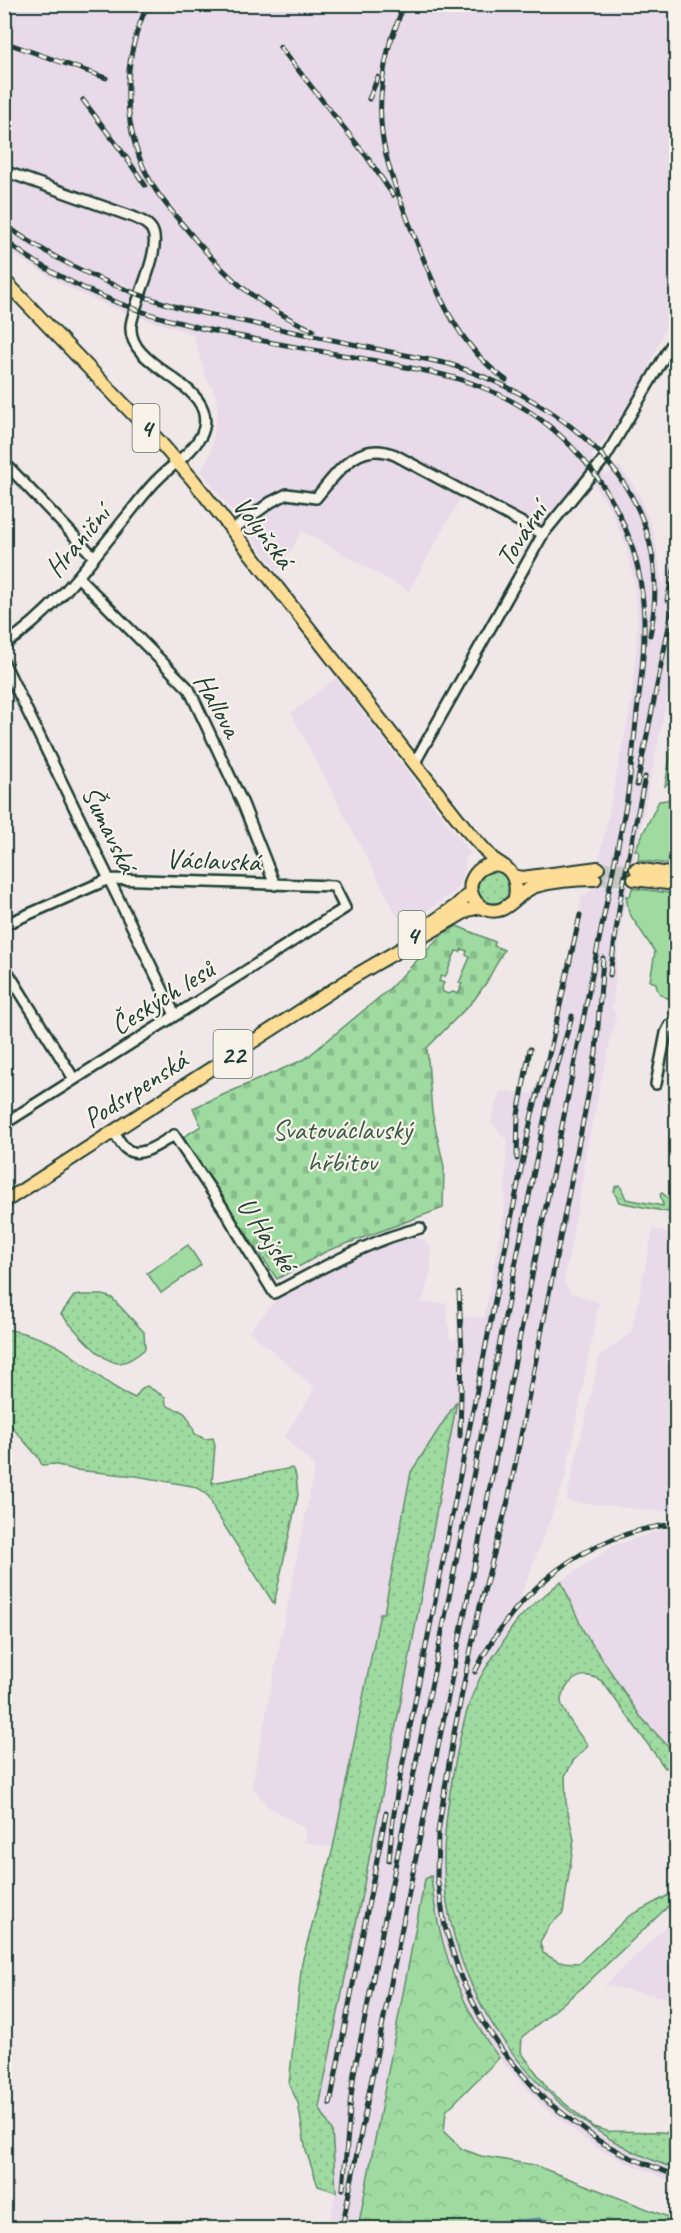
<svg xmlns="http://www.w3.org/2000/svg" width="681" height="2233" viewBox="0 0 681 2233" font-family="Caveat,sans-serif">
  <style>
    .built { fill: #e8dae8 }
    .grass { fill: url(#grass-dots); stroke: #5f8c6a; stroke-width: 1.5 }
    .forest { fill: url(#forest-crowns); stroke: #5f8c6a; stroke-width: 1.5 }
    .cemetery { fill: url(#cemetery-stones); stroke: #5f8c6a; stroke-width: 1.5; fill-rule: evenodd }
    .park { fill: #9fdba1; stroke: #5f8c6a; stroke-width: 1.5 }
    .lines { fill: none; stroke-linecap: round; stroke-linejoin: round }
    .stream { stroke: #5d90a0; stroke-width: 3 }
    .major-tunnel { stroke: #c6c6c4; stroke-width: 12; stroke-dasharray: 12 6; stroke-linecap: butt }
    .minor-casing { stroke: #1f3d34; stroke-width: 14 }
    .major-casing { stroke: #1f3d34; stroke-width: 16 }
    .minor { stroke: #f7f3e8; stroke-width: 9 }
    .major { stroke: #fedd96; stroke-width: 12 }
    .rail-casing { stroke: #1f3d34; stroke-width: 5 }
    .rail { stroke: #f7f3e8; stroke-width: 3; stroke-dasharray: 9; stroke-linecap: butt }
    .labels { text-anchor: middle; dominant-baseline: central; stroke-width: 4.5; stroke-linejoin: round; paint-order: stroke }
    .shield { fill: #f7f3e8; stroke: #60746a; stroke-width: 1.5 }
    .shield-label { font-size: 27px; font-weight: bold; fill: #1f3d34 }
    .street-label { font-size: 28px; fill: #1f3d34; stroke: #f7f3e8 }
    .park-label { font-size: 28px; fill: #395d4a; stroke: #f7f3e8 }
  </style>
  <defs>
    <pattern id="grass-dots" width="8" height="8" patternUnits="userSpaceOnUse" patternTransform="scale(1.5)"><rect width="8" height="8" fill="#9fdba1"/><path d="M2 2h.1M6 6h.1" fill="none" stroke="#88bd8b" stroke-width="1.8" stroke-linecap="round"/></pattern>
    <pattern id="forest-crowns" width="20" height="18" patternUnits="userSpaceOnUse" patternTransform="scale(1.5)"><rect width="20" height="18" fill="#9fdba1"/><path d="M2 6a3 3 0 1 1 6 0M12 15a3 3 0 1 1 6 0" fill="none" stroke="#88bd8b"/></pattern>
    <pattern id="cemetery-stones" width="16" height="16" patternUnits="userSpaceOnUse" patternTransform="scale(1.5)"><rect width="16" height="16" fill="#9fdba1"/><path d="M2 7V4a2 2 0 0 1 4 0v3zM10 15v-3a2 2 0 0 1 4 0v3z" fill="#88bd8b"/></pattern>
  </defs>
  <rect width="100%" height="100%" fill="#f0e8e8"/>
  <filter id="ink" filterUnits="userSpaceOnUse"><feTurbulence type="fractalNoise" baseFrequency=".0167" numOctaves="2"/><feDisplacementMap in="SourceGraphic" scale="12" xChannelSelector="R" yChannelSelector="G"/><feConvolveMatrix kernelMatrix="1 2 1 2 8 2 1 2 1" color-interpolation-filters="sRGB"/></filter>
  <g filter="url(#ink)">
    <!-- built -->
    <path class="built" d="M4,5H676V302L634,402L591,457L605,476L619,465L640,496L654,534L663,586L676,536V652L621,925L612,1010L616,1013L583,1167L584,1171L564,1283L571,1293L599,1302L565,1479L505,1639L480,1678L467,1711L455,1764L445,1823L444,1875L450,1916L467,1975L481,2005L509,2049L528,2072L577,2117L602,2135L630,2150L676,2169V2183L624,2162L595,2147L541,2105L499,2058L469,2011L455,1980L436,1919L431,1876L425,1879L358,2228H328L336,2192L332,2130L319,2107L407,1671L457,1403L384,1613H380L333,1848L304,1842L306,1829L267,1806L252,1785L315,1466L284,1437L315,1388L249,1331L286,1289L376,1248L414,1237L424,1240L431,1248V1271L422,1303H446L450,1340L457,1339L456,1318L484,1317L504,1214L507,1141L491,1122L500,1091L532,1094L541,1073L582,897L593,889L632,699L638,624L634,581L625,543L610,508L585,472L541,527L467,486L409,591L302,531L278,572L201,471L211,452L218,408L215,393L206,377L193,334L134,316L87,297L53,279L5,249Z
      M336,678L471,854L465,859V869L456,891L418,917L398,918L291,713Z
      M653,1229L676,1235V1513L566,1501L600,1356L632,1331Z
      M676,1528V1755L640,1716L584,1632L561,1581L613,1546L660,1530Z
      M676,1917V2000L605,1985Z"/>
    <!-- grass -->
    <path class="grass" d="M478 887a16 16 0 1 1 32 0a16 16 0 1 1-32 0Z
      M620,1185L626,1199L663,1206L660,1194L662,1193L669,1199L671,1210L667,1212L619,1202L614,1192L615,1187Z
      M82,1295H103L112,1298L144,1332L145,1349C138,1355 129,1362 120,1363C103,1365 72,1326 61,1314L74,1296Z
      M5,1329C27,1333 51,1340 70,1354C93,1370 107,1386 135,1398L142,1388L147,1386L165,1397L166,1404C170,1408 173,1409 179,1410C188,1413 192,1425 195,1434L205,1439L213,1438L215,1445L212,1483L292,1468L296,1476L298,1495L274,1604L215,1511L209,1497L201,1490L192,1486L136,1476L75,1470L54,1464L42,1465L38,1457L5,1419Z
      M457,1401L407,1671L319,2107L332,2130L336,2192L318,2186L306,2151L298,2103L289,2084L302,1962L333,1848L380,1613H384L411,1472Z
      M561,1581L584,1632L640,1716L676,1755V1763L665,1768L602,1681C588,1673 576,1673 566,1688C564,1691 561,1697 561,1701C562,1713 581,1736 588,1746L574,1760L565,1776L566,1803L574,1840L563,1913L549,1926L540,1942L543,1953L559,1962L579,1963L629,1916L676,1891V1899L583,1987L522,2037L521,2052L549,2090L593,2127L607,2131L661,2132L676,2134V2169C556,2129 463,2023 446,1896C441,1854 446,1814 453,1774C459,1742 465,1707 480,1678C486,1667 493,1657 500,1647C505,1639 510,1629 517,1621C529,1606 547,1594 561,1581Z"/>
    <!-- forest -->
    <path class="forest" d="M431,1876C437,1942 459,2004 499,2058L446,2111L444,2132L462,2149L481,2156L534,2165L676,2220V2228H358L425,1879Z"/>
    <!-- cemetery -->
    <path class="cemetery" d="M457,926L495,942L494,946L504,950L486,983L474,1000L427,1048L432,1112L444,1167L443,1208L327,1251L277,1279L182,1138L201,1126L193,1108L305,1059L387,991L444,933ZM462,949L467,951L466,955L470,957L459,983L462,984L460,988L461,989L458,994L453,992L448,994L443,992L442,987L444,983L439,981L441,976L444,977L446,975L456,951L460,952Z"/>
    <!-- park -->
    <path class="park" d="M676,723V777L665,786Z
      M676,793V865L638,860L639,852L635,850L659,801L667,800Z
      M632,888L676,894V1000C665,998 657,996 656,983L650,981L655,952L629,913L626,896H630Z
      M188,1245L201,1265L161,1293L147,1273Z"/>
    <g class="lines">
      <!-- stream -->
      <path class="stream" d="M475,2228L492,2223L540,2219L573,2228"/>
      <!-- major-tunnel -->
      <path class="major-tunnel" d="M598,868L636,869
        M595,879H634"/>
      <defs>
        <path id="minor" d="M4,171L133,217C140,220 148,223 152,230C163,250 133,303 131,326C128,363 192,378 203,410C206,419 205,428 201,436C191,454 173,464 159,478C147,489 137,504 127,516C90,562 54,612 4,645
          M4,462L94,557
          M232,530L271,502L287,494L316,498C337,473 358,439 395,455L543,534
          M78,577L189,689L243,804L275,885
          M4,663L175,1015
          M414,764L543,534L605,458L676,337
          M4,925L109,879L334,886L345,908L4,1124
          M4,966L74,1079
          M656,1084L666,1033L670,1025L676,1021
          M114,1132C117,1137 121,1144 125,1148C139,1161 162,1142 174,1135L223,1208L274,1293C321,1269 369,1240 420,1228
          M675,1219L676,1220"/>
        <path id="major" d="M4,280L159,441L193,480L466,829L493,859L505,867
          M636,869L676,875
          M514,876L522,878L598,868
          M634,879L676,884
          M515,898C518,882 511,861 490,865C478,867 468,880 471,892C473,899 478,906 485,909C507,918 517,891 536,886C554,881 576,879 595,879
          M427,926L456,906L471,892
          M4,1202L353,977L468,910L481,907"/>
      </defs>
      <!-- minor casing -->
      <use href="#minor" class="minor-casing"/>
      <!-- major casing -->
      <use href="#major" class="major-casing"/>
      <!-- minor -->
      <use href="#minor" class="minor"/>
      <!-- major -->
      <use href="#major" class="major"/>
      <defs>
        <path id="rail" d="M148,4C120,63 120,133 155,189C165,204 177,218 189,232C227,278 258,306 313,330
          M391,38C383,70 378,100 382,133C386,166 399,197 411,228C434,285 454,343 506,380
          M4,42L106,78
          M389,46L404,4
          M280,47L367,157L393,195
          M369,99L378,77
          M83,100L123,153L145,185
          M4,224C60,265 122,292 188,310L449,364C573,404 679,492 650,635
          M4,240C59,282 126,310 193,326C257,342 323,351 387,363C418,370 449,374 479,386C567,419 631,500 642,593C647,632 642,673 637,712C634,741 631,771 627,800L342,2228
          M667,600L676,562
          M637,785L676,591
          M603,958L596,1052L591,1081L508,1501L478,1614L453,1738L438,1832L437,1878L445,1927L461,1978L483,2022L504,2053L545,2100L599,2141L627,2156L676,2176
          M610,975L621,895L645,777
          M517,1159L518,1115L530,1049
          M459,1292L462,1352L460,1436
          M475,1672C514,1591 585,1533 676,1524
          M392,1827L398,1787L532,1114L549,1055L580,915
          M389,1860L393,1818
          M330,2104L386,1813
          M350,2105L354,2073L550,1091L572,1016
          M343,2189L351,2097"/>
      </defs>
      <!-- rail casing -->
      <use href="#rail" class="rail-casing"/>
      <!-- rail -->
      <use href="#rail" class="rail"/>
    </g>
  </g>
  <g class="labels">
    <!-- shield labels -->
    <g class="shield">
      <rect x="132.5" y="404" width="27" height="48" rx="4.5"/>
      <rect x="398.5" y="911" width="27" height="48" rx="4.5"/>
      <rect x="213.5" y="1030" width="39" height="48" rx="4.5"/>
    </g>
    <g class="shield-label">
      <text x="146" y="428">4</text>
      <text x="412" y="935">4</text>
      <text x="233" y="1054">22</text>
    </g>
    <!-- street labels -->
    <g class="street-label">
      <text transform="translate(264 532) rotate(53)">Volyňská</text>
      <text transform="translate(521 534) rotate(-57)">Tovární</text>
      <text transform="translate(77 541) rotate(-50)">Hraniční</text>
      <text transform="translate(218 705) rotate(61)">Hallova</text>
      <text transform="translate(110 829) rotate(64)">Šumavská</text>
      <text transform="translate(213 860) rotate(2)">Václavská</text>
      <text transform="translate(162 997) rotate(-32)">Českých lesů</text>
      <text transform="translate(135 1089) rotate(-33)">Podsrpenská</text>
      <text transform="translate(267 1234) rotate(56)">U Hajské</text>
    </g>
    <!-- park labels -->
    <g class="park-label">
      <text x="342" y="1129">Svatováclavský<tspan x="342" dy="32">hřbitov</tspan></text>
    </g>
  </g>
  <!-- margin -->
  <rect width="681" height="2233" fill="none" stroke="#f7f3e8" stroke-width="24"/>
  <rect x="12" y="12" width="657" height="2209" fill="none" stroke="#1f3d34" stroke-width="2" filter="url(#ink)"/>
</svg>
